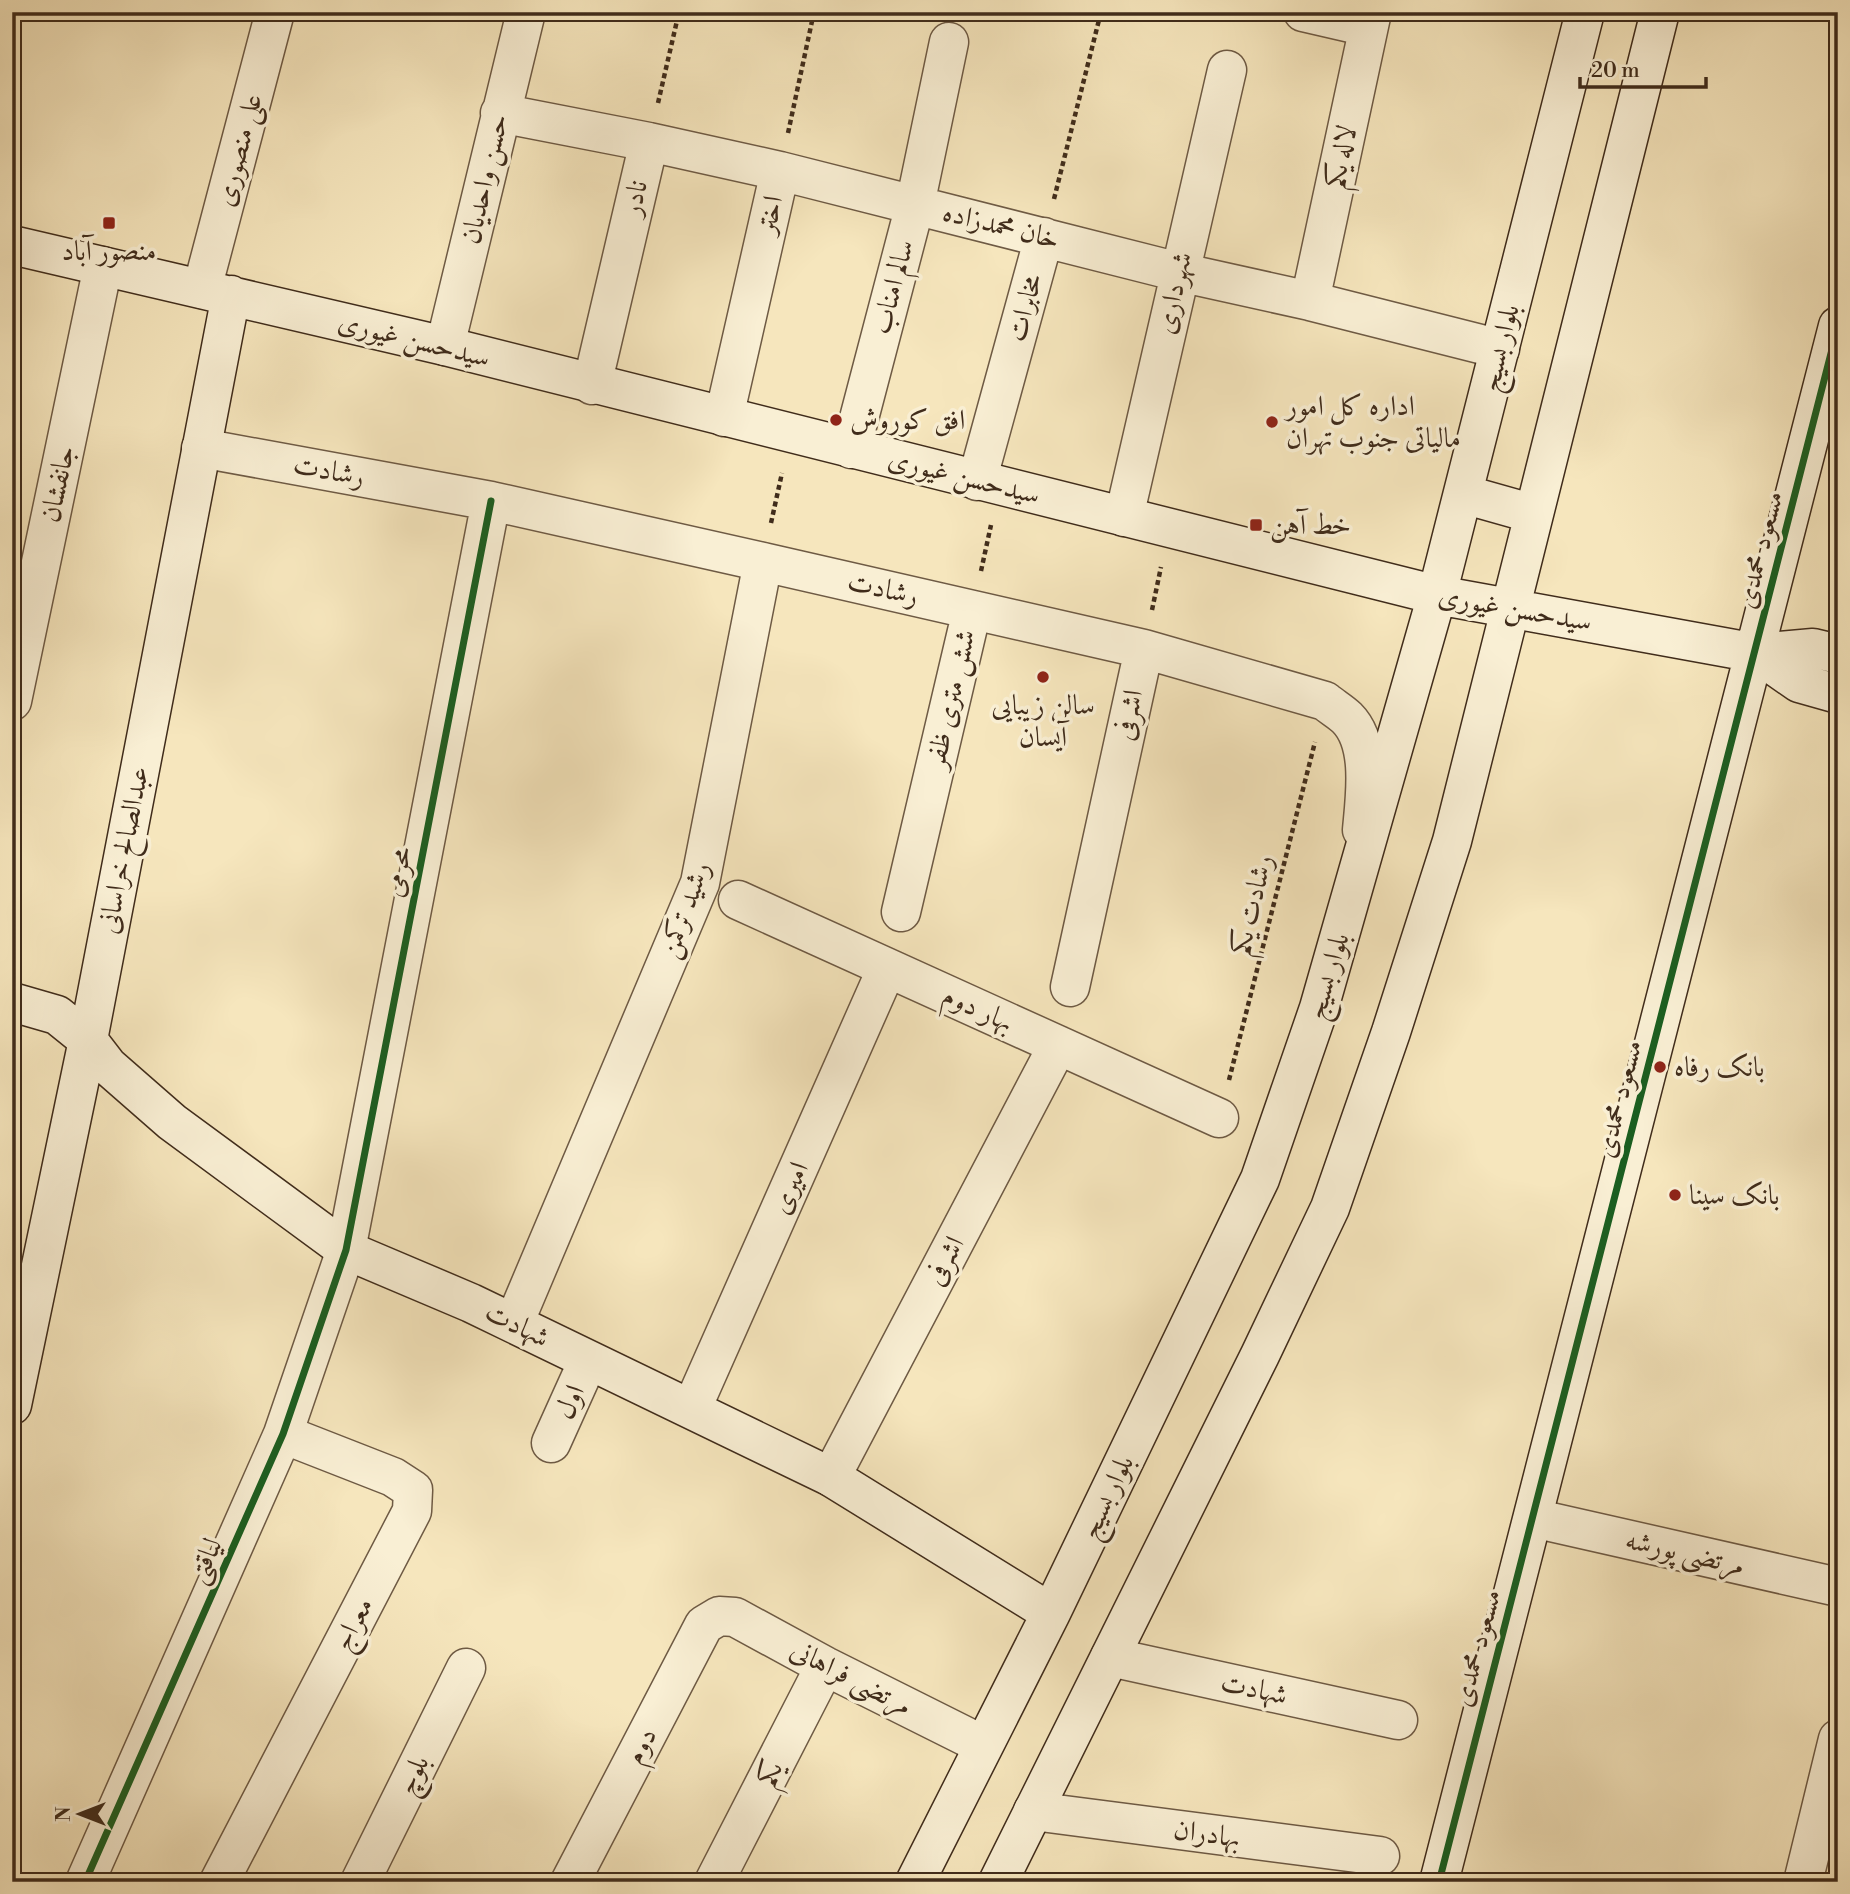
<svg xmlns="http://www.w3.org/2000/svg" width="1850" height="1894" viewBox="0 0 1850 1894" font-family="'Libre Bodoni',Amiri,serif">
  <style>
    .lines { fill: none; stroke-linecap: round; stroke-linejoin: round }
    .street-casing { stroke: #6e5a44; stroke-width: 41 }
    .secondary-casing { stroke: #402c1b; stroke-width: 41 }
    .path { stroke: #402c1b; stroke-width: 4.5; stroke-dasharray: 5 3.5; stroke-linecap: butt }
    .street { stroke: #f9efd4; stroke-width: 38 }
    .secondary { stroke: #f9efd4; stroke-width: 38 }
    .cycleway-casing { stroke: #f9efd4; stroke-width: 11 }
    .cycleway { stroke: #1b5e20; stroke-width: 7 }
    .poi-dot { fill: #8f2418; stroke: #f9efd4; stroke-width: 2.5 }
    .labels { text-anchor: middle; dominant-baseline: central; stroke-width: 7; stroke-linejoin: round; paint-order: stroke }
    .street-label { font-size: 28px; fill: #402c1b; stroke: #f9efd4 }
    .poi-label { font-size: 28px; fill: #402c1b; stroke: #f9efd4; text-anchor: start }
  </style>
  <rect width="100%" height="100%" fill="#f6e6bd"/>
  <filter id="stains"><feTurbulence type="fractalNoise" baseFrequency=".00286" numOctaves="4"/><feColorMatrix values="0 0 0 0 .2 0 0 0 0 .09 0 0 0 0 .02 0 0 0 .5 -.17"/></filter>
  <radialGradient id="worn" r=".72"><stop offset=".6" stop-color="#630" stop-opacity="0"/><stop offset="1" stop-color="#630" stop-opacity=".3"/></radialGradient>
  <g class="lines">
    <defs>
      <path id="street" d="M1303,12L1368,27
        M500,113L649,142L780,171L1179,272L1310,301L1500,349
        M202,289L275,12
        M1310,301L1372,12
        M445,346L526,12
        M592,385L649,142
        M724,417L780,171
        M201,448L491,501L763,562L1144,649L1325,701C1332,707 1341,712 1347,718C1373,744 1365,797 1362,830
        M851,449L915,205L949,42
        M977,481L1044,237
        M1124,517L1227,70
        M12,701L103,266
        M738,900L1219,1118
        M901,912L972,610
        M1070,987L1144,649
        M514,1323L700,883L763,562
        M692,1408L887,968
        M551,1443L588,1361
        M831,1477L1058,1045
        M1533,1518L1838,1587
        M1110,1657L1398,1720
        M1033,1811L1380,1856
        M85,1882L283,1434L346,1250L491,501
        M219,1882L412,1511L413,1490L393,1477L283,1434
        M360,1882L466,1668
        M570,1882L704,1625L719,1616L735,1617L825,1666L983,1745
        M714,1882L825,1666
        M1803,1882L1838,1739"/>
      <path id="secondary" d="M12,245L445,346L1437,595L1756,653L1813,648L1838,654
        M1463,494L1534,514
        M1756,653L1799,683L1838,694
        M12,1002L57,1015L88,1040L108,1066L172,1122L346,1250L471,1303L831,1477L1051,1613
        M12,1405L88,1040L231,295
        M915,1882L1051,1613L1260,1179L1319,1008L1437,595L1585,12
        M998,1882L1260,1355L1330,1208L1391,1032L1452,841L1660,12
        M1439,1882L1838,326"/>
    </defs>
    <!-- street casing -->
    <use href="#street" class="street-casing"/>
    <!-- secondary casing -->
    <use href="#secondary" class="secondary-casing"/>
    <!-- path -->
    <path class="path" d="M658,103L679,12
      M788,133L814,12
      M1054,199L1101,12
      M771,523L782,473
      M981,571L991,525
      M1152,610L1161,567
      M1229,1080L1315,742"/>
    <!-- street -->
    <use href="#street" class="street"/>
    <!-- secondary -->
    <use href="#secondary" class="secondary"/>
    <defs>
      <path id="cycleway" d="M85,1882L283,1434L346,1250L491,501
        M1439,1882L1838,326"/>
    </defs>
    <!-- cycleway casing -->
    <use href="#cycleway" class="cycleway-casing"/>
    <!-- cycleway -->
    <use href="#cycleway" class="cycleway"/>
  </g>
  <!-- markers -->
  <g class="poi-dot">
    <rect x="102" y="216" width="14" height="14" rx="3.5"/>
    <circle cx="836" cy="420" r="7"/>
    <circle cx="1272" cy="422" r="7"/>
    <rect x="1249" y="518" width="14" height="14" rx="3.5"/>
    <circle cx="1043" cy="677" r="7"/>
    <circle cx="1660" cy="1067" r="7"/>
    <circle cx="1675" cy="1195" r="7"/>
  </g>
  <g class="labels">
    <!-- street labels -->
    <g class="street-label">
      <text transform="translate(239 150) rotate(-75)">علی منصوری</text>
      <text transform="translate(1341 157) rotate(-78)">لاله یکم</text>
      <text transform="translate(485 179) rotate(-77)">حسن واحدیان</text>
      <text transform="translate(635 198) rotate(-77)">نادر</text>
      <text transform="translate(770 215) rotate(-77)">اختر</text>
      <text transform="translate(1001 226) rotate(14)">خان محمدزاده</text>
      <text transform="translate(893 287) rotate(-75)">سالم امناب</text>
      <text transform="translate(1174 293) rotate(-77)">شهرداری</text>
      <text transform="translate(1025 308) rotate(-75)">مخابرات</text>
      <text transform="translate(414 340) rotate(14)">سیدحسن غیوری</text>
      <text transform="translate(1500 348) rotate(-76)">بلوار بسیج</text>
      <text transform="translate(329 471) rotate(11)">رشادت</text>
      <text transform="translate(964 477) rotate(14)">سیدحسن غیوری</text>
      <text transform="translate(58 484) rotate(-78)">جانفشان</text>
      <text transform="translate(1760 550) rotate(-76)">مسعود محمدی</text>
      <text transform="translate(883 589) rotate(13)">رشادت</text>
      <text transform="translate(1515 609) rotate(10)">سیدحسن غیوری</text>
      <text transform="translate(951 699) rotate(-77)">شش متری ظفر</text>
      <text transform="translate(1129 715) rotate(-78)">اشرفی</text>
      <text transform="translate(124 850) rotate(-79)">عبدالصالح خراسانی</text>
      <text transform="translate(398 872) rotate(-79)">محرمی</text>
      <text transform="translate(1252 905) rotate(-76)">رشادت یکم</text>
      <text transform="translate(685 910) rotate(-70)">رشید ترکمن</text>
      <text transform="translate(1328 976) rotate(-73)">بلوار بسیج</text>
      <text transform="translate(978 1009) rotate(24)">بهار دوم</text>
      <text transform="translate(1619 1099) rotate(-76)">مسعود محمدی</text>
      <text transform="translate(790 1188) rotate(-66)">امیری</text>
      <text transform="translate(945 1261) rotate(-62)">اشرفی</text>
      <text transform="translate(517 1325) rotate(26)">شهادت</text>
      <text transform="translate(570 1402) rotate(-66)">اول</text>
      <text transform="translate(1107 1497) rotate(-64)">بلوار بسیج</text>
      <text transform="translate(1685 1553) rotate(13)">مرتضی پورشه</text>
      <text transform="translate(205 1561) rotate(-66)">لیاقتی</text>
      <text transform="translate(353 1624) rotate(-62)">معراج</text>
      <text transform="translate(1477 1648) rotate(-75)">مسعود محمدی</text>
      <text transform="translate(851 1678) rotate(27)">مرتضی فراهانی</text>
      <text transform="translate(1254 1689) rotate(12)">شهادت</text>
      <text transform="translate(641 1746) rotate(-62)">دوم</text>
      <text transform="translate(770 1774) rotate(-63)">یکم</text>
      <text transform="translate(413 1775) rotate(-64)">بلوچ</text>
      <text transform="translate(1207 1834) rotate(8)">بهادران</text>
    </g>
    <!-- poi labels -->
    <g class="poi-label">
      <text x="109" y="251" text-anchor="middle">منصور آباد</text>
      <text x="1286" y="406">اداره کل امور<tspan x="1286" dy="32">مالیاتی جنوب تهران</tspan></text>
      <text x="850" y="420">افق کوروش</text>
      <text x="1270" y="525">خط آهن</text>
      <text x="1043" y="705" text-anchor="middle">سالن زیبایی<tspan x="1043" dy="32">آیسان</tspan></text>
      <text x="1674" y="1067">بانک رفاه</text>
      <text x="1689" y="1195">بانک سینا</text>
    </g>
  </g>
  <!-- margin -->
  <rect width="1850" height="1894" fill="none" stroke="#f6e6bd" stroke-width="42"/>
  <rect x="14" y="14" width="1822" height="1866" fill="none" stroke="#402c1b" stroke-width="3.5"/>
  <rect x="21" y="21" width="1808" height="1852" fill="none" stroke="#402c1b" stroke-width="2"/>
  <!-- north arrow -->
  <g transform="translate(80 1814) rotate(270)" stroke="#f9efd4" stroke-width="5" paint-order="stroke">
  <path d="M0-5L12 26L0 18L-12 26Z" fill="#402c1b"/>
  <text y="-10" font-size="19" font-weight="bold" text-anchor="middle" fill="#402c1b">N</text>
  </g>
  <!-- scale -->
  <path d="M1580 77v10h126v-10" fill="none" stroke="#402c1b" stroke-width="3.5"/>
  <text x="1591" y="77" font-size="21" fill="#402c1b" stroke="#f9efd4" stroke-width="5" paint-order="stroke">20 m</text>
  <rect width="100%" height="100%" filter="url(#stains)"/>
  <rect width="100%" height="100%" fill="url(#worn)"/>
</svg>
